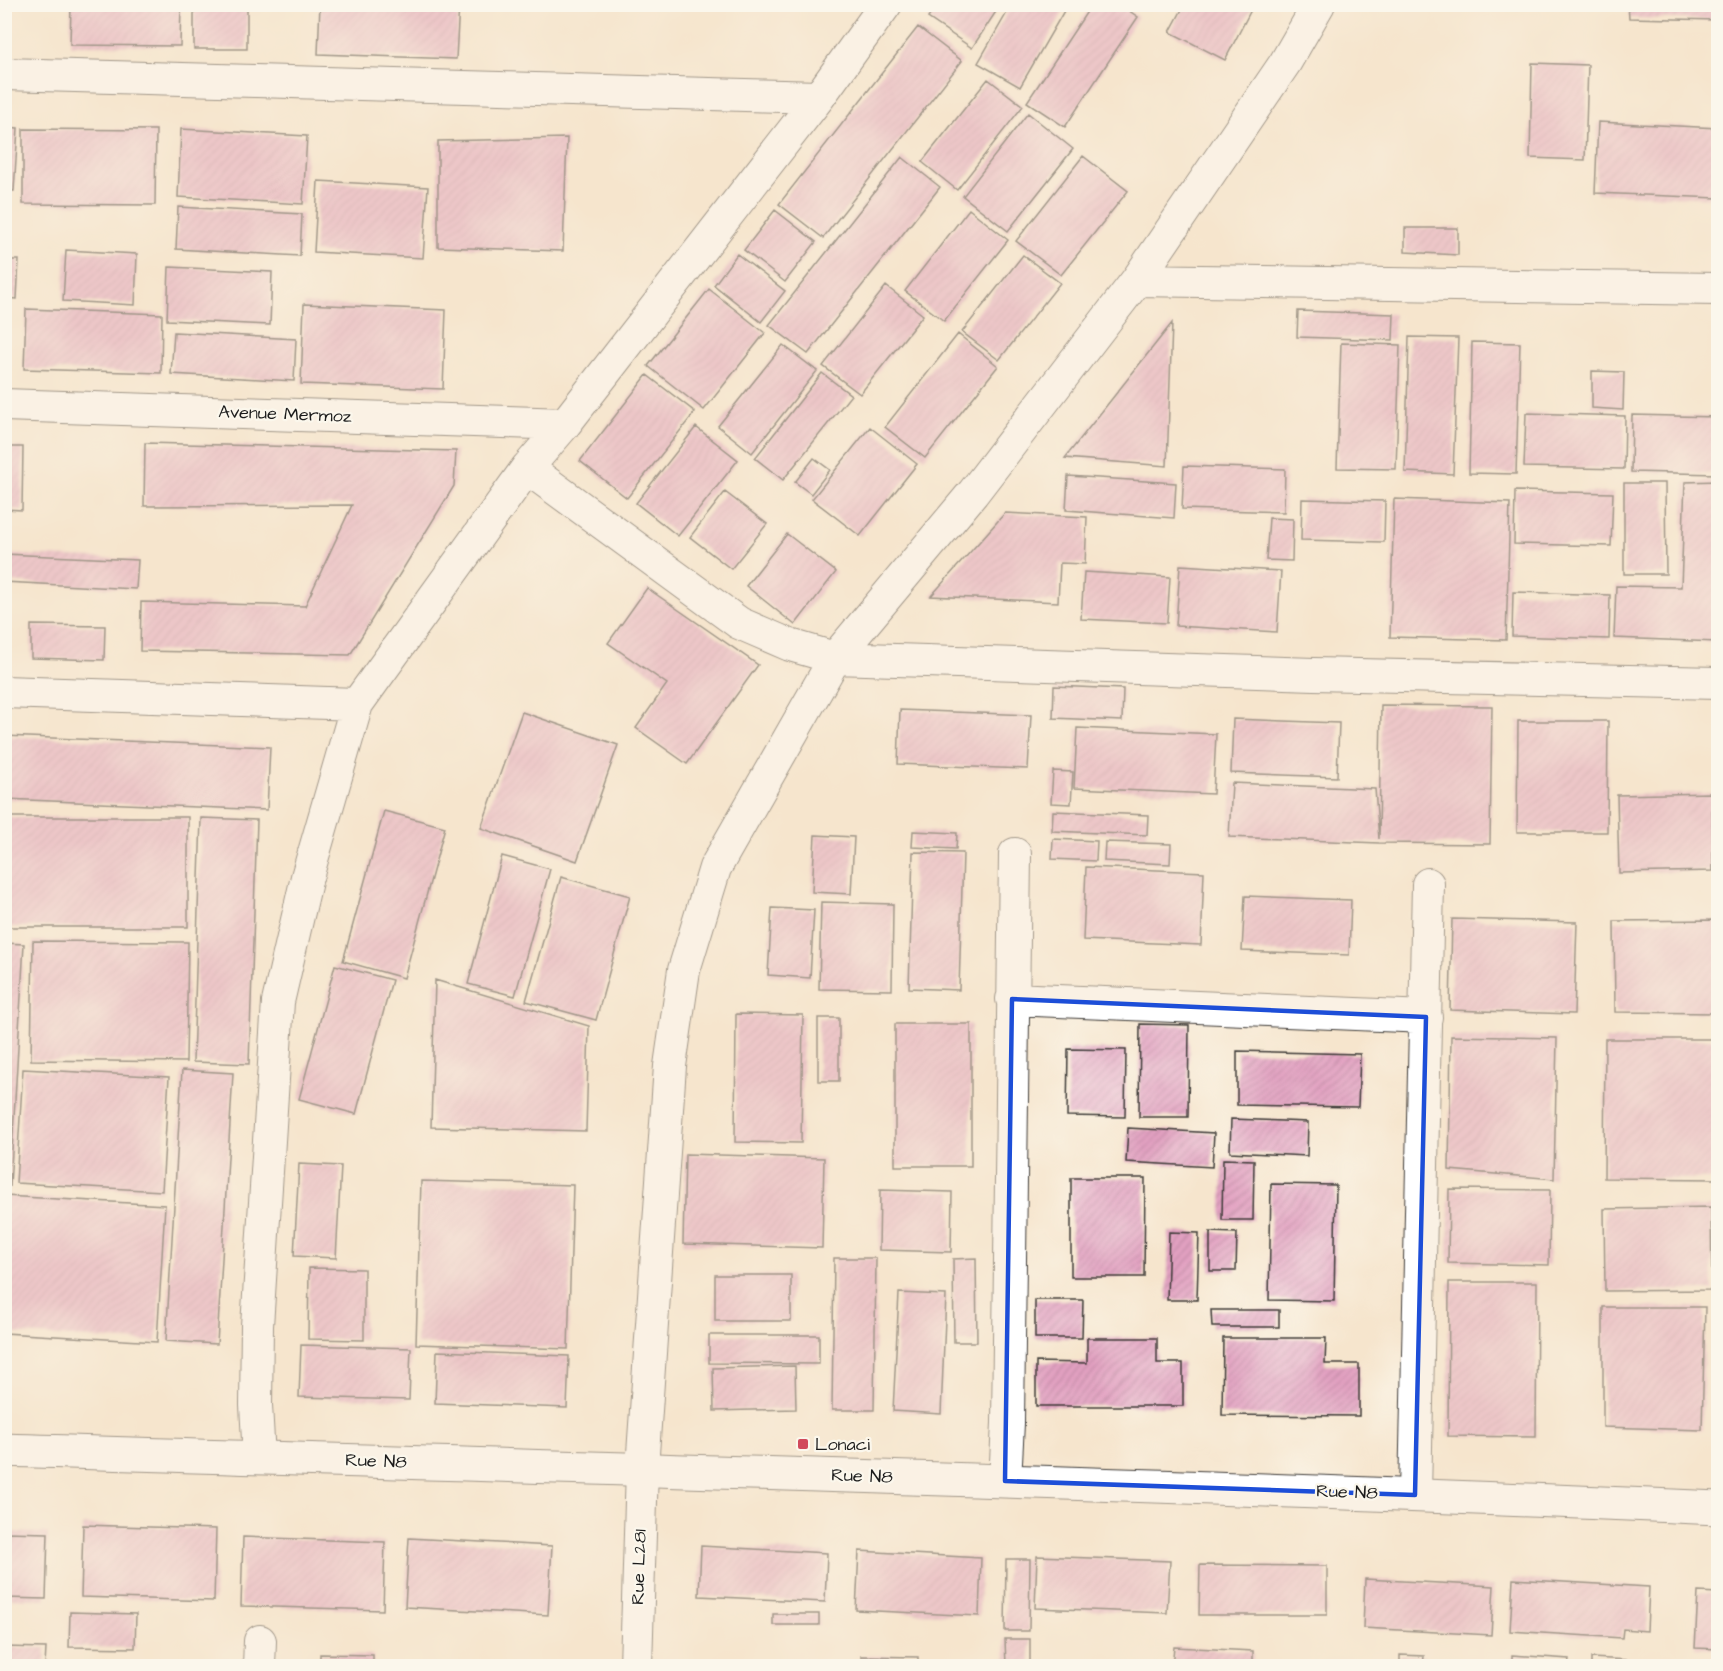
<svg xmlns="http://www.w3.org/2000/svg" width="1723" height="1671" viewBox="0 0 1723 1671" font-family="'Architects Daughter',sans-serif">
  <style>
    .building { fill: url(#building-hatch) }
    .lines { fill: none; stroke-linecap: round; stroke-linejoin: round }
    .street-casing { stroke: #3d3a37; stroke-width: 34 }
    .secondary-casing { stroke: #3d3a37; stroke-width: 35 }
    .street { stroke: #fff; stroke-width: 32 }
    .secondary { stroke: #fff; stroke-width: 33 }
    .marked { fill: none; stroke: #1d4ed8; stroke-width: 4.5; stroke-linejoin: round }
    .poi-dot { fill: #d1495b; stroke: #fbf7ec; stroke-width: 2 }
    .labels { text-anchor: middle; dominant-baseline: central; stroke-width: 4.5; stroke-linejoin: round; paint-order: stroke }
    .street-label { font-size: 18px; fill: #1c1c1c; stroke: #fbf7ec }
    .poi-label { font-size: 18px; fill: #1c1c1c; stroke: #fbf7ec; text-anchor: start }
  </style>
  <defs>
    <pattern id="building-hatch" width="6" height="6" patternUnits="userSpaceOnUse" patternTransform="scale(1.5)"><rect width="6" height="6" fill="#e2a0c1"/><path d="M-1 1l2-2M0 6l6-6M5 7l2-2" fill="none" stroke="#c189a5"/></pattern>
  </defs>
  <rect width="100%" height="100%" fill="#fbf7ec"/>
  <filter id="ink" filterUnits="userSpaceOnUse"><feTurbulence type="fractalNoise" baseFrequency=".0167" numOctaves="2"/><feDisplacementMap in="SourceGraphic" scale="12" xChannelSelector="R" yChannelSelector="G"/><feConvolveMatrix kernelMatrix="1 2 1 2 8 2 1 2 1" color-interpolation-filters="sRGB"/></filter>
  <filter id="wash" filterUnits="userSpaceOnUse"><feTurbulence type="fractalNoise" baseFrequency=".008" numOctaves="4" result="noise"/><feDisplacementMap in="SourceGraphic" scale="24" xChannelSelector="R" yChannelSelector="G"/><feGaussianBlur stdDeviation="1.35" result="paint"/><feColorMatrix in="noise" values="0 0 0 0 0 0 0 0 0 0 0 0 0 0 0 0 0 1.4 0 .05"/><feComposite in="paint" operator="in"/></filter>
  <g filter="url(#wash)">
    <rect width="100%" height="100%" fill="#f6e5cd"/>
    <g id="blocks">
      <!-- building -->
      <path class="building" d="M71,4H181L180,46L70,45Z
        M194,4H247V49H194Z
        M320,4H459L456,59L318,54Z
        M937,4H1001L972,48L928,18Z
        M1012,4H1068L1020,87L978,63Z
        M1092,4H1119L1138,17L1065,127L1027,102Z
        M1185,4H1254L1225,60L1170,32Z
        M1628,4H1718V20L1629,18Z
        M918,27L962,61L823,238L779,204Z
        M1532,63L1588,65L1585,160L1530,158Z
        M988,79L1023,106L957,190L922,162Z
        M1028,113L1073,149L1008,231L963,196Z
        M1598,122L1718,128V198L1595,193Z
        M4,127L18,128L14,191H4Z
        M23,129L156,130L155,205L23,204Z
        M181,129L307,136L303,204L178,197Z
        M567,138L563,251L438,247V141Z
        M1083,156L1128,191L1061,275L1016,241Z
        M902,157L940,187L808,354L769,325Z
        M318,181L428,187L423,258L314,252Z
        M178,207L302,214L300,256L176,249Z
        M969,209L1008,240L944,321L905,291Z
        M775,210L816,242L785,282L744,250Z
        M5,213H9L7,253H5Z
        M1405,228H1458V255L1405,252Z
        M66,250L137,254L135,305L63,301Z
        M737,254L785,291L761,322L714,285Z
        M1023,255L1060,283L999,360L962,332Z
        M4,260H19L17,299L4,298Z
        M169,267L272,272L270,325L167,320Z
        M886,286L923,315L860,394L823,366Z
        M709,289L765,333L704,410L648,366Z
        M304,304L446,310L443,389L301,384Z
        M26,309L162,314L161,373L24,369Z
        M1298,311L1394,314L1393,340L1297,337Z
        M1172,323L1167,466L1065,458Z
        M174,332L296,339L294,381L171,374Z
        M958,334L998,366L925,458L885,427Z
        M1409,337L1458,338L1453,474L1405,472Z
        M1472,342L1520,343L1516,474L1469,473Z
        M1341,343L1400,345L1396,469L1337,468Z
        M783,345L817,371L752,453L718,426Z
        M1592,371L1624,372L1623,410L1592,408Z
        M822,373L851,395L783,480L755,458Z
        M647,375L695,412L627,498L580,461Z
        M1526,413L1625,416L1624,469L1524,467Z
        M1632,415L1718,417V474L1631,472Z
        M696,427L738,460L678,536L636,503Z
        M870,427L917,464L860,536L812,499Z
        M145,443L456,451L454,486L350,655L140,651L141,602L305,606L352,505L144,506Z
        M4,447H23L22,510L4,509Z
        M814,458L830,470L811,494L795,482Z
        M1184,466L1285,469L1284,512L1182,509Z
        M1068,476L1176,483L1174,518L1066,510Z
        M1718,481V642L1614,638L1616,586L1681,587L1685,482Z
        M1624,483H1665L1666,574H1624Z
        M1515,491L1613,493L1611,546L1514,544Z
        M725,492L767,524L731,569L690,537Z
        M1302,499L1385,501L1384,542L1301,540Z
        M1394,499L1510,503L1506,640L1390,637Z
        M1005,513L1087,517L1085,564L1060,563L1058,602L931,596Z
        M1269,518L1293,519L1292,561L1266,560Z
        M787,534L836,572L795,625L746,586Z
        M4,554L138,560L136,589L4,582Z
        M1180,565L1281,571L1277,632L1176,626Z
        M1084,572L1170,577L1167,623L1081,619Z
        M647,588L758,665L687,764L636,728L667,684L608,643Z
        M1513,592L1610,595L1609,639L1512,636Z
        M31,625L105,626L104,660L31,658Z
        M1054,686L1123,689L1122,721L1053,718Z
        M1381,705L1492,706L1490,844L1379,843L1229,837L1232,783L1375,789L1379,839Z
        M900,710L1031,715L1028,769L898,764Z
        M522,712L618,745L577,861L481,828Z
        M1233,719L1339,723L1337,777L1231,773Z
        M1518,721H1608L1607,832H1517Z
        M1077,728L1216,734L1213,794L1074,788Z
        M4,736L270,747L267,810L4,799Z
        M1053,771L1073,772L1071,804L1051,803Z
        M1712,793L1713,871L1619,873L1617,795Z
        M384,811L445,827L404,978L343,961Z
        M1053,811L1148,815L1147,835L1052,831Z
        M4,817H188V927H4Z
        M201,818L257,820L249,1064L193,1062Z
        M913,831L957,833L956,849L912,847Z
        M815,835L854,837L851,894L812,892Z
        M1053,839L1097,841L1096,861L1052,859Z
        M1105,842L1171,844L1170,864L1104,861Z
        M913,852L963,853L959,990L909,988Z
        M502,856L550,869L515,996L468,984Z
        M1086,867L1204,872L1201,945L1083,940Z
        M561,877L630,896L596,1020L526,1001Z
        M1245,896L1351,900L1349,955L1242,951Z
        M821,902L893,904L892,990L819,989Z
        M772,908L814,910L810,978L768,975Z
        M1452,919L1577,922L1574,1014L1450,1010Z
        M1718,920V1013L1615,1012L1614,921Z
        M33,941L188,942L186,1062L31,1060Z
        M4,943L24,944L10,1186L4,1185Z
        M335,965L392,980L356,1114L299,1099Z
        M435,980L589,1026L586,1131L431,1127Z
        M736,1014L803,1015L801,1143L735,1142Z
        M818,1018H839V1081H818Z
        M895,1024H971V1166H895Z
        M1140,1024L1189,1025L1188,1117H1139Z
        M1451,1036L1557,1038L1554,1179L1449,1170Z
        M1605,1039H1718V1179L1604,1178Z
        M1068,1049L1126,1050L1125,1117L1067,1116Z
        M1237,1051L1360,1054L1358,1107L1237,1105Z
        M23,1069L169,1077L162,1191L16,1183Z
        M182,1070L233,1073L217,1344L166,1341Z
        M1231,1119L1308,1122L1307,1156L1230,1152Z
        M1128,1128L1214,1133L1212,1167L1126,1162Z
        M685,1154L824,1158L822,1248L683,1244Z
        M1223,1159L1254,1160L1253,1220H1222Z
        M299,1164L341,1166L336,1258L294,1256Z
        M1071,1178H1145L1144,1277H1071Z
        M421,1181L573,1185L568,1349L416,1344Z
        M1271,1184L1336,1185L1334,1301L1269,1300Z
        M1449,1189L1550,1190L1549,1265L1448,1263Z
        M880,1190L952,1192L951,1252L879,1250Z
        M4,1196L165,1205L157,1342L4,1333Z
        M1711,1207L1712,1290L1605,1291L1604,1209Z
        M1169,1232L1199,1233L1197,1300H1167Z
        M1210,1232L1237,1233L1236,1271H1210Z
        M834,1258H876L874,1410H832Z
        M976,1258L977,1342H954L953,1259Z
        M309,1268L364,1269V1340L308,1339Z
        M715,1275H791V1321H715Z
        M1449,1282H1537L1536,1437L1448,1436Z
        M899,1293L946,1295L941,1414L893,1411Z
        M1035,1300H1083L1082,1338H1035Z
        M1603,1307H1705L1702,1430L1603,1427Z
        M1211,1310H1279V1327H1212Z
        M709,1335H819V1364L709,1363Z
        M1087,1338H1157V1363H1183V1406H1036V1362L1087,1363Z
        M1223,1338H1326L1325,1364H1359V1416L1222,1415Z
        M301,1345L411,1348L409,1400L299,1397Z
        M437,1351L569,1356L567,1408L435,1403Z
        M795,1366L796,1409L714,1411L713,1368Z
        M83,1525L216,1529L214,1601L81,1597Z
        M4,1532L48,1533L46,1599L4,1598Z
        M243,1537L385,1542L383,1610L241,1606Z
        M409,1538L552,1546L548,1615L405,1607Z
        M701,1546L827,1553L825,1602L699,1596Z
        M859,1551L981,1558L979,1616L856,1610Z
        M1037,1556L1170,1561L1167,1613L1035,1608Z
        M1006,1559H1030L1029,1631H1005Z
        M1200,1565L1327,1566V1615H1199Z
        M1365,1579L1494,1586L1491,1635L1363,1628Z
        M1513,1579L1649,1587L1647,1631L1623,1629L1622,1638L1510,1631Z
        M1698,1592L1718,1593V1649L1695,1648Z
        M70,1612L136,1614L135,1648L69,1647Z
        M773,1614H819V1625H773Z
        M1005,1639H1030V1666H1006Z
        M4,1647L46,1648L45,1666H4Z
        M1174,1647L1253,1651V1666H1172Z
        M320,1654L373,1655V1666H320Z
        M1400,1655L1424,1656L1423,1666H1400Z
        M1512,1655L1569,1659L1568,1666H1512Z
        M861,1656L918,1657V1666H861Z
        M1591,1658L1666,1662L1665,1666H1591Z"/>
    </g>
  </g>
  <g filter="url(#ink)">
    <use href="#blocks" fill-opacity="0" stroke="#3d3a37" stroke-width="1.5"/>
    <g class="lines">
      <defs>
        <path id="street" d="M4,74L819,97
          M1137,280L1718,289
          M4,405L565,424
          M527,468L739,623L790,645L835,658L1314,674L1718,683
          M4,692L357,704
          M1012,999L1426,1017
          M259,1458L256,1405L257,1326L278,1002L307,877L357,704L527,468L565,424L819,97L886,4
          M1005,1481L1008,1423L1015,854
          M1415,1495L1428,884
          M259,1666L260,1641
          M636,1666L642,1468L670,1066L684,970L715,868L835,658L973,493L1137,280L1285,63L1319,4"/>
        <path id="secondary" d="M4,1450C576,1468 1147,1483 1718,1508"/>
      </defs>
      <!-- street casing -->
      <use href="#street" class="street-casing"/>
      <!-- secondary casing -->
      <use href="#secondary" class="secondary-casing"/>
      <!-- street -->
      <use href="#street" class="street"/>
      <!-- secondary -->
      <use href="#secondary" class="secondary"/>
    </g>
  </g>
  <!-- marked area -->
  <path d="M0 0H1723V1671H0ZM1012,999L1426,1017L1415,1495L1005,1481Z" fill="#f6e5cd" fill-opacity=".55" fill-rule="evenodd"/>
  <path class="marked" d="M1012,999L1426,1017L1415,1495L1005,1481Z"/>
  <!-- markers -->
  <rect class="poi-dot" x="797" y="1438" width="12" height="12" rx="3"/>
  <g class="labels">
    <!-- street labels -->
    <g class="street-label">
      <text transform="translate(285 414) rotate(2)">Avenue Mermoz</text>
      <text transform="translate(376 1461) rotate(2)">Rue N8</text>
      <text transform="translate(862 1476) rotate(2)">Rue N8</text>
      <text transform="translate(1347 1492) rotate(2)">Rue N8</text>
      <text transform="translate(639 1567) rotate(-88)">Rue L281</text>
    </g>
    <!-- poi labels -->
    <g class="poi-label">
      <text x="815" y="1444">Lonaci</text>
    </g>
  </g>
  <!-- margin -->
  <rect width="1723" height="1671" fill="none" stroke="#fbf7ec" stroke-width="24"/>
</svg>
